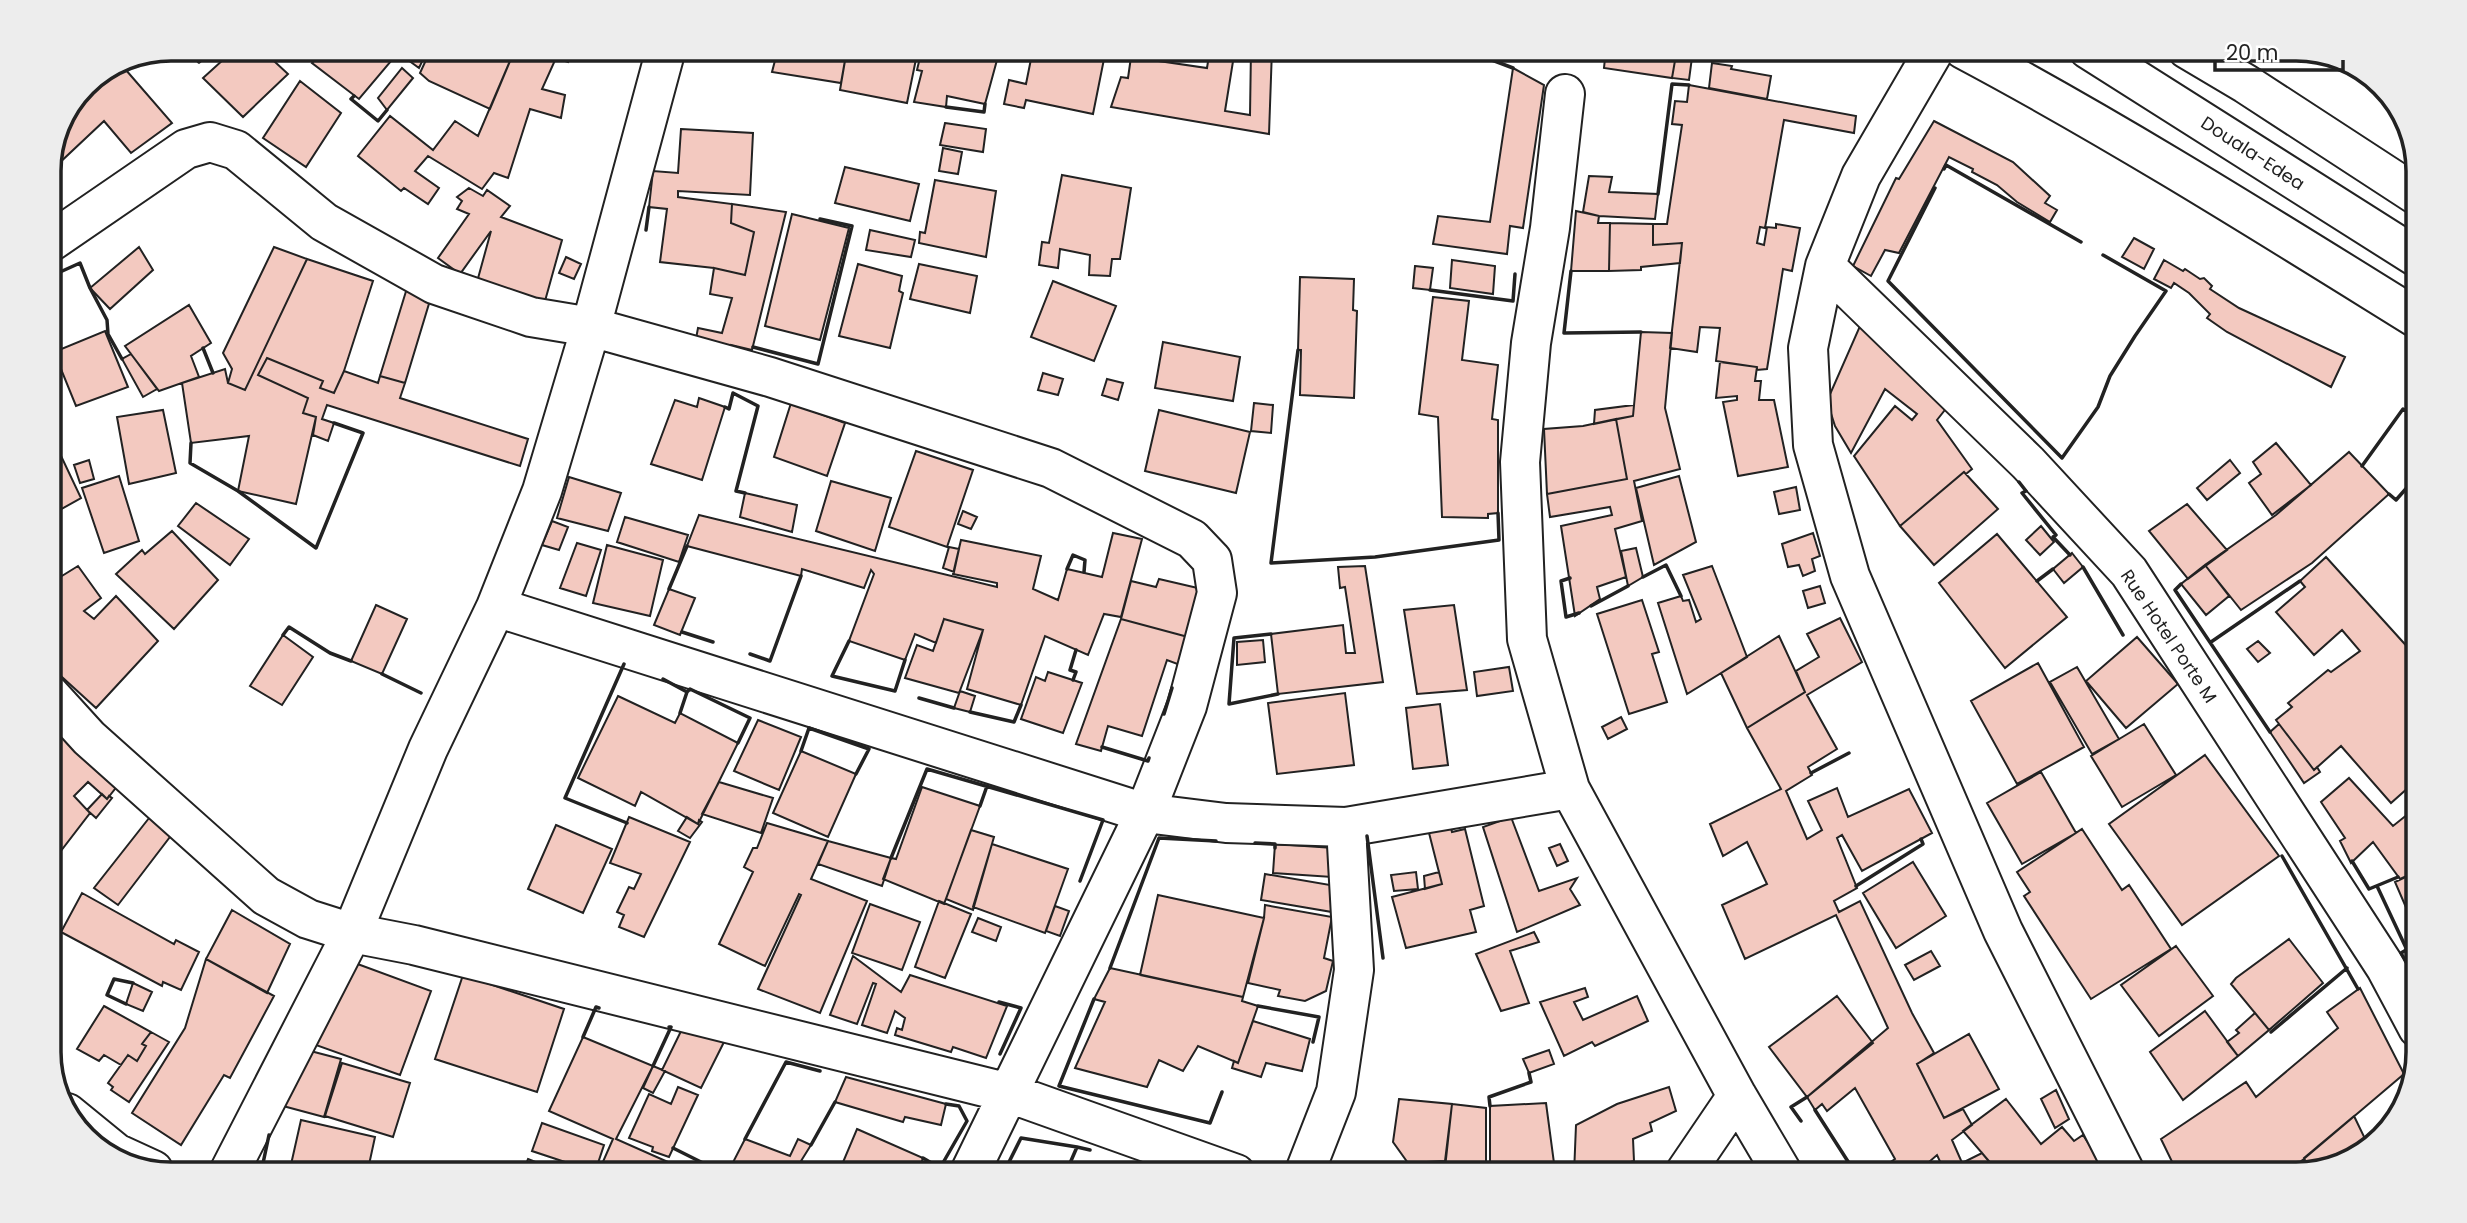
<svg xmlns="http://www.w3.org/2000/svg" width="2467" height="1223" viewBox="0 0 2467 1223" font-family="Poppins,sans-serif">
  <style>
    .building { fill: #f3c9c0; stroke: #222; stroke-width: 2 }
    .lines { fill: none; stroke-linecap: round; stroke-linejoin: round }
    .street-casing { stroke: #222; stroke-width: 42 }
    .primary-casing { stroke: #222; stroke-width: 42 }
    .highway-casing { stroke: #222; stroke-width: 42 }
    .street { stroke: #fff; stroke-width: 38 }
    .primary { stroke: #fff; stroke-width: 38 }
    .highway { stroke: #fff; stroke-width: 38 }
    .wall { stroke: #222; stroke-width: 3.5 }
    .labels { text-anchor: middle; dominant-baseline: central; stroke-width: 5; stroke-linejoin: round; paint-order: stroke }
    .street-label { font-size: 18px; fill: #222; stroke: #fff }
    .rim { fill: none; stroke: #222; stroke-width: 3.5 }
  </style>
  <rect width="100%" height="100%" fill="#fff"/>
  <!-- building -->
  <path class="building" d="M235,49H261L288,74L243,117L203,78Z
    M324,49H390L397,54L359,99L312,63Z
    M393,49H428L419,68Z
    M431,49H502L513,54L490,109L429,81L420,73Z
    M515,49H557L571,52L568,62L556,58L542,89L565,95L561,118L530,109L508,178L494,173L482,189L428,156L415,171L439,188L428,204L404,188L401,191L358,156L390,116L433,150L455,121L478,136Z
    M557,49H602L600,59Z
    M778,49H847L841,83L772,72Z
    M847,49L916,59L907,103L840,90Z
    M922,49H1000L985,104L947,96L946,107L914,102L922,71L917,70Z
    M1033,49H1106L1093,114L1026,100L1024,108L1004,104L1009,80L1026,84Z
    M1210,49H1235L1225,111L1250,115L1251,49H1272L1269,134L1111,107L1121,77L1128,78L1131,57L1207,68Z
    M1606,49H1677L1672,78L1604,68Z
    M1677,49L1693,50L1689,80L1672,78Z
    M119,62L172,123L131,153L104,121L55,167L50,162L85,85Z
    M1712,63L1732,66L1731,69L1771,76L1767,99L1709,88Z
    M402,68L413,78L387,110L378,98Z
    M1513,68L1544,85L1523,228L1510,226L1507,254L1433,244L1438,216L1490,222Z
    M300,81L341,113L306,167L263,138Z
    M1689,85L1856,116L1854,133L1784,120L1765,228L1760,227L1757,243L1764,245L1767,227L1776,228V224L1800,228L1792,271L1783,269L1767,369L1757,370V367L1716,361L1720,328L1700,327L1697,352L1670,348L1682,243L1653,245V224H1667L1682,125L1672,124L1675,101L1687,102Z
    M1934,121L2013,162L2050,196L2045,203L2057,210L2050,222L2017,202L1997,185L1972,172L1973,169L1949,157L1899,253L1885,250L1871,276L1853,266L1896,178L1899,179Z
    M945,123L986,129L983,152L940,145Z
    M681,129L753,133L750,195L678,191V197L732,204L731,223L754,232L745,275L714,268L660,262L667,209L649,207L653,171L678,173Z
    M943,148L962,152L958,174L939,171Z
    M845,167L919,184L910,221L835,203Z
    M1062,175L1131,188L1120,259H1112L1110,276L1089,275L1090,255L1060,249L1058,268L1039,265L1042,242L1049,243Z
    M1589,176L1612,177L1609,192L1658,194L1655,219L1599,216L1583,212Z
    M935,180L996,191L986,257L919,243L920,232L925,233Z
    M469,188L483,196L487,190L510,206L501,217L562,240L545,301L477,282L491,231L460,274L438,258L469,214L457,209L462,201L457,197Z
    M732,204L786,212L752,350L731,345L729,353L695,344L698,328L722,333L732,298L710,294L714,268L745,275L754,232L731,223Z
    M1576,211L1599,216L1598,223H1610L1609,271H1571Z
    M792,214L849,228L820,340L765,326Z
    M1610,223L1653,224V245L1682,243L1680,263L1641,267V270L1609,271Z
    M870,230L915,240L911,257L866,250Z
    M2134,238L2154,249L2144,269L2122,257Z
    M139,247L153,270L110,309L90,288Z
    M274,247L307,259L245,390L228,383L232,369L223,353Z
    M566,257L581,264L574,279L559,273Z
    M307,259L373,281L344,371L334,393L320,388L323,381L267,358L258,375L308,398L303,413L316,417L296,504L238,491L249,436L191,443L182,383L225,369L228,383L245,390Z
    M1452,260L1495,266L1493,294L1450,288Z
    M2164,260L2183,271L2185,269L2200,279L2204,278L2212,286L2210,289L2239,308L2345,357L2331,387L2227,332L2207,318L2210,314L2189,293L2174,283L2171,288L2154,279Z
    M858,264L902,276L899,291L903,293L890,348L839,336Z
    M919,264L977,276L970,313L910,299Z
    M1415,266L1433,268L1430,290L1413,288Z
    M1300,277L1354,279L1353,310L1357,311L1354,398L1300,395L1301,350H1298Z
    M1053,281L1116,306L1094,361L1031,337Z
    M407,288L431,297L405,383L380,376Z
    M1433,297L1469,301L1462,360L1498,365L1492,419L1498,420V513L1488,514V518L1442,517L1438,417L1419,414Z
    M189,305L211,343L191,356L199,377L159,391L125,346Z
    M1860,326L1952,401L1937,420L1972,469L1966,474L1964,472L1900,526L1854,456L1895,406L1912,420L1917,414L1885,389L1851,453L1835,426L1827,401Z
    M105,331L128,387L76,406L54,352Z
    M1641,332L1672,333L1665,408L1680,469L1634,481L1642,521L1615,529L1626,577L1597,587L1600,599L1575,616L1561,526L1612,515L1610,507L1550,517L1547,494L1627,479L1616,419L1633,416Z
    M1163,342L1240,357L1233,401L1155,388Z
    M131,354L157,389L143,397L122,359Z
    M267,358L323,381L320,388L334,393L344,371L378,383L380,376L405,383L400,398L528,439L520,466L327,405L322,419L334,423L328,441L313,435L316,417L303,413L308,398L258,375Z
    M1720,362L1757,367L1755,381H1761L1759,400H1774L1788,467L1738,476L1723,402L1737,400V396L1716,398Z
    M1043,373L1063,379L1058,395L1038,390Z
    M1107,379L1123,383L1118,400L1102,395Z
    M699,398L725,407L702,480L651,464L675,400L697,407Z
    M791,403L845,423L827,476L774,457Z
    M1254,403L1273,405L1271,433L1251,431Z
    M1634,405L1633,416L1594,424L1595,410Z
    M163,410L176,473L129,484L117,417Z
    M1159,410L1250,432L1236,493L1145,471Z
    M1616,419L1627,479L1547,494L1544,429L1583,426Z
    M53,439L81,498L49,516V441Z
    M2276,443L2311,485L2272,515L2249,483L2261,474L2253,462Z
    M916,451L973,470L947,547L889,527Z
    M2349,452L2389,494L2312,563L2241,610L2205,565L2276,515Z
    M89,460L94,479L80,483L74,465Z
    M2230,460L2240,473L2207,500L2197,488Z
    M1964,472L1998,509L1934,565L1900,526Z
    M119,476L139,541L104,553L82,488Z
    M1679,476L1696,542L1654,565L1636,488Z
    M569,477L621,493L608,531L557,518Z
    M831,481L891,498L875,551L816,531Z
    M1796,487L1800,510L1779,514L1774,492Z
    M745,493L797,505L792,532L740,517Z
    M196,503L249,539L230,565L178,526Z
    M2187,504L2227,550L2188,579L2149,531Z
    M963,511L977,517L971,529L958,524Z
    M699,515L997,587V583L953,574L961,540L1041,556L1033,589L1058,600L1067,569L1102,577L1113,533L1142,539L1121,617L1104,614L1088,655L1045,636L1021,705L967,689L983,630L944,619L936,643L915,634L905,660L849,641L874,574L871,570L864,588L802,569L801,576L687,546Z
    M625,517L688,535L679,562L617,542Z
    M552,521L568,527L559,550L542,545Z
    M2041,526L2054,542L2040,555L2026,540Z
    M172,531L218,580L174,629L116,574L142,550L145,554Z
    M1813,533L1820,556L1812,559L1815,571L1803,576L1799,565L1788,567L1782,544Z
    M1997,534L2067,617L2005,668L1939,583Z
    M577,543L601,550L586,596L560,588Z
    M49,545L58,561L49,567Z
    M607,545L663,560L650,616L593,603Z
    M949,547L959,549L954,572L943,568Z
    M1636,548L1643,577L1628,586L1621,551Z
    M2072,553L2083,567L2064,583L2053,569Z
    M2326,557L2412,652L2418,647V716L2415,720L2418,722V779L2391,803L2341,746L2314,770L2276,720L2292,707L2288,703L2328,670L2331,672L2360,651L2342,630L2314,655L2276,612L2305,587L2300,581Z
    M2205,565L2229,596L2206,615L2181,584Z
    M78,566L101,598L84,611L94,619L116,596L158,641L96,708L51,667L54,664L49,660V584Z
    M1365,566L1383,682L1278,694L1271,634L1343,625L1346,653H1355L1345,587L1340,588L1338,567Z
    M1712,566L1747,657L1687,694L1658,603L1681,596L1683,601L1689,600L1696,622L1701,619L1683,575Z
    M1159,579L1202,589L1188,637L1121,619L1131,581L1156,587Z
    M1820,586L1825,603L1808,608L1803,591Z
    M669,589L695,598L680,635L654,625Z
    M1642,600L1659,652L1652,654L1667,702L1629,714L1597,614Z
    M376,605L407,619L382,674L351,661Z
    M1454,605L1467,690L1417,694L1404,610Z
    M1840,618L1862,662L1807,695L1837,749L1808,767L1812,775L1786,791L1807,839L1822,830L1808,801L1837,788L1848,817L1909,789L1932,833L1862,871L1842,835L1837,838L1857,888L1834,901L1839,912L1860,901L1912,1013L1934,1053L1917,1064L1944,1118L1963,1109L1972,1125L1952,1140L1967,1174H1946L1937,1155L1915,1174H1873L1895,1159L1855,1088L1827,1111L1822,1104L1815,1110L1807,1097L1888,1028L1836,915L1745,959L1722,905L1767,884L1747,842L1723,856L1710,824L1781,789L1747,728L1805,692L1796,671L1819,657L1807,634Z
    M944,619L983,630L959,693L905,678L917,645L933,651Z
    M1121,619L1188,637L1180,665L1167,660L1142,736L1108,726L1101,751L1076,744Z
    M283,635L313,657L282,705L250,686Z
    M1779,636L1805,692L1747,728L1721,673Z
    M2137,637L2178,684L2126,728L2086,681Z
    M1263,640L1265,662L1237,665V642Z
    M2258,641L2270,653L2258,662L2247,649Z
    M2038,663L2084,747L2017,784L1971,701Z
    M1509,667L1513,691L1477,696L1474,672Z
    M2077,667L2119,739L2092,754L2050,682Z
    M1048,672L1082,683L1063,733L1021,719L1036,677L1045,681Z
    M960,691L975,696L970,712L954,708Z
    M1345,693L1354,765L1277,774L1268,703Z
    M618,696L675,723L680,713L738,743L698,824L641,792L635,806L578,778Z
    M1440,704L1448,765L1413,769L1406,708Z
    M1621,717L1627,729L1608,739L1602,727Z
    M758,720L801,737L779,790L734,771Z
    M2144,724L2176,775L2122,807L2091,756Z
    M2279,724L2314,770L2317,767L2320,772L2304,783L2270,732Z
    M67,729L126,775L107,799L88,782L74,796L90,813L57,856L49,848V746Z
    M801,751L856,774L828,837L773,813Z
    M2205,755L2279,856L2182,925L2109,824Z
    M2041,772L2076,833L2022,864L1987,803Z
    M2349,778L2393,826L2418,806V871L2400,879L2373,842L2351,863L2340,841L2345,838L2321,802Z
    M719,782L773,798L761,833L702,814Z
    M922,787L980,806L944,904L883,879L891,858L896,859Z
    M102,794L107,799L109,796L112,798L96,818L87,810Z
    M153,813L176,829L118,905L94,888Z
    M629,817L690,842L644,937L619,927L624,915L617,912L629,887L634,889L641,874L610,863Z
    M687,817L698,824L699,820L702,822L690,838L678,831Z
    M1511,817L1539,891L1577,878L1570,889L1580,905L1517,932L1483,827Z
    M1449,821L1452,832L1465,829L1484,906L1470,910L1476,932L1406,948L1392,897L1442,884L1427,825Z
    M767,823L828,841L811,879L867,901L820,1013L758,989L801,895L799,894L765,966L719,944L753,872L744,867L753,848H757Z
    M556,825L612,849L583,913L528,889Z
    M2082,829L2122,890L2129,885L2171,949L2091,999L2024,896L2030,892L2017,872Z
    M971,830L994,837L973,910L946,899Z
    M828,841L891,858L882,886L818,864Z
    M992,844L1068,869L1045,933L973,907Z
    M1275,844L1334,848L1332,877L1273,873Z
    M1560,844L1568,861L1557,866L1549,848Z
    M1913,862L1946,916L1896,948L1863,893Z
    M2418,871V935L2395,882Z
    M1416,872L1418,889L1394,891L1391,875Z
    M1439,872L1442,884L1425,889L1424,876Z
    M1265,874L1336,886L1332,912L1261,900Z
    M82,893L174,944L176,940L199,952L181,990L163,982L162,986L61,932Z
    M1158,895L1264,918L1243,997L1140,975Z
    M939,901L971,914L945,978L915,967Z
    M870,904L920,922L902,970L852,953Z
    M1265,905L1332,917L1324,958L1333,961L1326,991L1305,1001L1278,996L1280,990L1248,983L1264,918Z
    M1055,906L1069,911L1060,936L1046,931Z
    M232,910L290,944L267,993L206,959Z
    M978,918L1001,927L996,941L972,932Z
    M1534,932L1539,942L1510,951L1529,1003L1501,1011L1476,954Z
    M2289,939L2323,983L2269,1030L2231,984L2236,978Z
    M2176,946L2213,996L2159,1036L2121,985Z
    M1931,951L1940,966L1914,980L1905,965Z
    M853,956L901,992L910,975L1007,1006L986,1058L953,1047L951,1052L895,1035L897,1028L902,1030L905,1018L895,1011L887,1033L862,1025L876,984L873,983L857,1024L830,1015Z
    M206,959L274,996L230,1078L224,1075L181,1145L132,1113L185,1028Z
    M344,959L431,991L400,1075L313,1044Z
    M1110,968L1243,997L1242,1001L1258,1006L1238,1063L1198,1046L1183,1071L1159,1060L1147,1087L1075,1068L1105,1002L1094,999Z
    M463,975L564,1009L537,1092L435,1059Z
    M133,983L152,992L143,1011L126,1004Z
    M1585,988L1588,997L1574,1002L1583,1020L1637,996L1648,1021L1595,1046L1592,1042L1564,1056L1540,1002Z
    M2360,988L2404,1074L2286,1174H2178L2161,1139L2246,1082L2256,1097L2338,1028L2327,1012Z
    M1837,996L1873,1043L1807,1097L1769,1047Z
    M104,1006L151,1032L142,1044L146,1046L137,1061L128,1055L121,1065L104,1055L99,1061L77,1049Z
    M2205,1011L2238,1056L2183,1100L2150,1052Z
    M2255,1013L2269,1030L2238,1056L2227,1042L2239,1033L2236,1030Z
    M1253,1021L1310,1039L1302,1071L1266,1063L1261,1077L1232,1068L1234,1061L1238,1063Z
    M683,1027L724,1042L701,1088L662,1070Z
    M151,1032L169,1042L129,1102L111,1090L113,1087L108,1083L128,1055L137,1061L146,1046L142,1044Z
    M1969,1034L1999,1089L1944,1118L1917,1064Z
    M583,1037L653,1066L616,1139L668,1162L661,1174L598,1173L613,1139L549,1111Z
    M299,1048L341,1059L324,1117L283,1106Z
    M1549,1050L1554,1064L1529,1073L1523,1059Z
    M342,1063L410,1083L393,1137L325,1116Z
    M653,1066L665,1071L653,1093L643,1088Z
    M846,1077L946,1104L941,1125L905,1117L903,1122L835,1102Z
    M678,1087L698,1095L669,1157L652,1151L653,1147L629,1138L649,1094L671,1104Z
    M1669,1087L1676,1111L1650,1123L1652,1131L1633,1139L1634,1161L1617,1166V1174H1574L1576,1125L1617,1104Z
    M2056,1090L2069,1119L2055,1128L2041,1099Z
    M1399,1099L1452,1104L1445,1161L1408,1163L1393,1142Z
    M2006,1099L2041,1144L2062,1127L2074,1141L2083,1135L2107,1172L2105,1174H2000L1963,1131Z
    M1546,1103L1554,1163L1514,1166V1174H1490V1106Z
    M1452,1104L1486,1108V1168H1445Z
    M2354,1116L2369,1147L2363,1154L2309,1170L2304,1158Z
    M301,1120L375,1137L367,1174H313L290,1169Z
    M542,1123L604,1145L595,1172L532,1151Z
    M857,1129L923,1158L917,1174H838Z
    M745,1139L790,1156L798,1139L811,1145L801,1161L832,1174H735L728,1172Z
    M1982,1153L1992,1165L1975,1174H1967L1962,1163Z
    M528,1159L565,1174H522Z
    M707,1165L726,1174H701Z
    M1135,1166L1164,1174H1131Z"/>
  <g class="lines">
    <defs>
      <path id="street" d="M1935,49L1861,176L1825,266L1808,348L1813,445L1850,576L2003,931L2126,1174
        M1565,94L1550,228L1531,343L1520,462L1527,639L1570,789L1737,1096L1783,1174
        M49,243L186,149L210,142L236,150L324,222L434,284L531,317L591,327L770,377L1051,468L1192,539L1212,560L1217,593L1187,706L1145,813L969,1174
        M1825,266L2028,463L2129,572L2386,968L2418,1028
        M496,607L1145,813L1226,823L1346,827L1570,789
        M49,694L89,738L266,896L308,919L352,933L414,945L1009,1093L1236,1174
        M67,1113L116,1153L153,1170
        M228,1174L352,933L428,749L496,607L542,491L591,327L666,49
        M1304,1174L1336,1092L1354,970L1346,827
        M1684,1174L1737,1096"/>
      <path id="primary" d="M1963,49C2119,132 2268,226 2418,319
        M2187,49L2246,84L2418,196"/>
      <path id="highway" d="M2088,49L2418,258"/>
    </defs>
    <!-- street casing -->
    <use href="#street" class="street-casing"/>
    <!-- primary casing -->
    <use href="#primary" class="primary-casing"/>
    <!-- highway casing -->
    <use href="#highway" class="highway-casing"/>
    <!-- street -->
    <use href="#street" class="street"/>
    <!-- primary -->
    <use href="#primary" class="primary"/>
    <!-- highway -->
    <use href="#highway" class="highway"/>
    <!-- wall -->
    <path class="wall" d="M1463,49L1513,68
      M1695,51L1758,53
      M191,53L199,62L213,49
      M354,96L351,99L378,121L387,110
      M946,107L984,112L985,104
      M1944,169L1946,165L2081,242
      M1935,188L1888,281L2062,458L2098,407L2110,376L2135,336L2166,291L2103,255
      M1658,194L1672,84L1689,85
      M646,230L649,207
      M1571,271L1564,333L1641,332
      M49,277L80,263L90,288L107,320L108,334L122,359
      M1430,290L1513,301L1515,274
      M49,339L54,352
      M753,347L818,364L852,226L820,219
      M203,348L213,373
      M1298,350L1271,563L1375,557L1499,540L1498,513
      M725,407L729,409L733,393L758,406L736,491L745,493
      M191,443L190,463L238,491L316,548L363,433L334,423
      M2362,466L2403,409L2418,417
      M2019,482L2026,491L2022,493L2056,535L2053,537L2070,555
      M2389,494L2396,500L2418,475
      M2083,567L2123,635
      M1067,569L1073,555L1085,560L1084,572
      M1643,577L1666,565L1681,596
      M1570,578L1561,581L1566,617L1579,613
      M2037,581L2053,569
      M2181,584L2175,590L2270,732
      M669,589L687,546
      M1591,606L1628,586
      M682,632L713,642
      M1271,634L1234,638L1229,704L1278,694
      M283,635L289,627L330,653L351,661
      M849,641L832,676L895,691L905,660
      M2211,642L2300,581
      M750,654L770,661L801,576
      M624,664L565,798L627,823
      M382,674L421,693
      M663,679L687,692L690,689L750,718L738,743
      M1073,680L1076,672L1070,670L1076,650
      M919,698L954,708
      M970,712L1014,722L1021,705
      M680,713L687,692
      M1164,714L1172,688
      M1102,747L1148,761L1149,758
      M801,751L809,728L869,749L856,774
      M1811,773L1849,753
      M980,806L987,786
      M1367,836L1383,958
      M1255,843L1275,844V848
      M2282,856L2358,989
      M891,858L927,769L1103,820L1080,881
      M2352,861L2369,889L2398,877
      M1856,886L1923,844L1921,839
      M2377,886L2407,950
      M2418,943L2401,953L2418,984
      M1110,968L1159,838L1216,841
      M1094,999L1059,1086L1210,1123L1222,1092
      M999,1002L1021,1008L1000,1054
      M126,1004L107,995L114,979L133,983
      M1258,1006L1319,1017L1313,1042
      M2271,1032L2347,968
      M583,1037L596,1007L599,1008
      M653,1066L671,1027H669
      M1490,1106L1489,1097L1531,1082L1529,1073
      M1815,1110L1856,1174
      M1801,1121L1791,1107L1807,1097
      M745,1139L786,1062L820,1071
      M811,1145L835,1102
      M673,1148L707,1165
      M923,1158L940,1168L967,1121L959,1106L946,1104
      M1067,1170L1077,1147L1090,1150
      M267,1174L262,1168L269,1135
      M1003,1174L1021,1138L1077,1147"/>
  </g>
  <g class="labels">
    <!-- street labels -->
    <g class="street-label">
      <text transform="translate(2253 153) rotate(33)">Douala-Edea</text>
      <text transform="translate(2169 636) rotate(56)">Rue Hotel Porte M</text>
    </g>
  </g>
  <!-- crop -->
  <path d="M0 0H2467V1223H0ZM171 61H2296A110 110 0 0 1 2406 171V1052A110 110 0 0 1 2296 1162H171A110 110 0 0 1 61 1052V171A110 110 0 0 1 171 61Z" fill="#ededed" fill-rule="evenodd"/>
  <path class="rim" d="M171 61H2296A110 110 0 0 1 2406 171V1052A110 110 0 0 1 2296 1162H171A110 110 0 0 1 61 1052V171A110 110 0 0 1 171 61Z"/>
  <!-- scale -->
  <path d="M2215 60v10h128v-10" fill="none" stroke="#222222" stroke-width="3.5"/>
  <text x="2226" y="60" font-size="21" fill="#222222" stroke="#ffffff" stroke-width="5" paint-order="stroke">20 m</text>
</svg>
